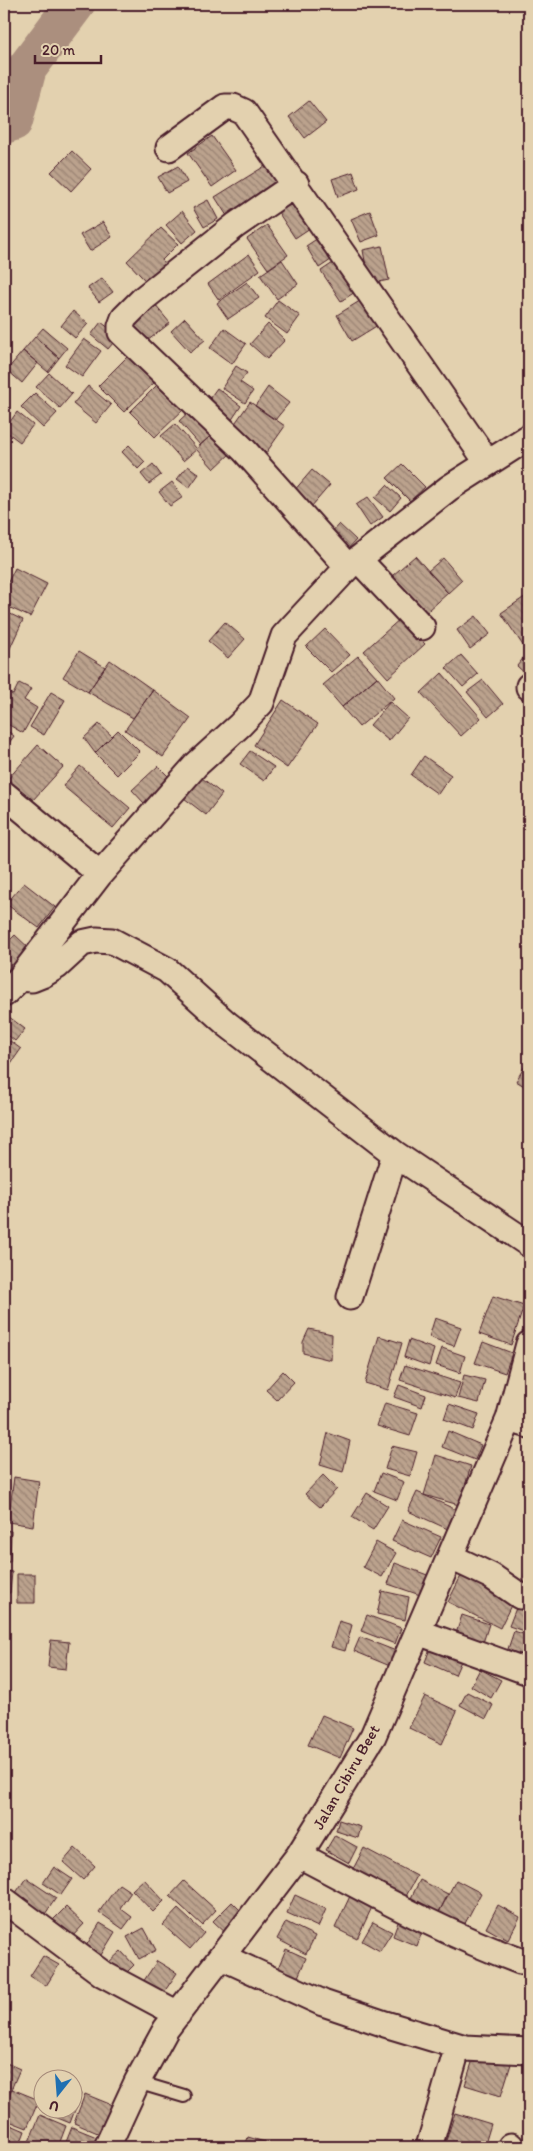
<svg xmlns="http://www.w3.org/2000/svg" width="533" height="2151" viewBox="0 0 533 2151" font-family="Itim,sans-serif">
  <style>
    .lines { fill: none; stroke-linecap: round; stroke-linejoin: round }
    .river { stroke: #ab8f7e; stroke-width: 40 }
    .building { fill: url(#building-back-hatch); stroke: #4a1f2b }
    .lane-casing { stroke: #4a1f2b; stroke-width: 16 }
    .street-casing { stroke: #4a1f2b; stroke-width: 29 }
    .lane { stroke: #e3d1af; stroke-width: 12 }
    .street { stroke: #e3d1af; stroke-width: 25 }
    .labels { text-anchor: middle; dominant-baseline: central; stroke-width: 5; stroke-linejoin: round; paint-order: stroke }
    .street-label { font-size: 16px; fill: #4a1f2b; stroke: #e3d1af }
  </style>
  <defs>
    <pattern id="building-back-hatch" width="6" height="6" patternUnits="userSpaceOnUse" patternTransform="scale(1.25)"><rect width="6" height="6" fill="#bba28d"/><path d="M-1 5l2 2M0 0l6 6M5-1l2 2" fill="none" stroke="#9a8373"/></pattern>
  </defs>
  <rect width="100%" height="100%" fill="#e3d1af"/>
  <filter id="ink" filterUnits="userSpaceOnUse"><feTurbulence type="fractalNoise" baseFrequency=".02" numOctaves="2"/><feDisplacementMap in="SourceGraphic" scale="10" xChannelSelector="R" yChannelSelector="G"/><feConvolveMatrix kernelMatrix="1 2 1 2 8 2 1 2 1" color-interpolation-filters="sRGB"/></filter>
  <g filter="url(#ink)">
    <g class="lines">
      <!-- river -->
      <path class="river" d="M4,124L13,121L27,68L75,4"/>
    </g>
    <!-- building -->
    <path class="building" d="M309,101L326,122L305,138L289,117Z
      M212,136L236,170L212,187L188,153Z
      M72,151L91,169L71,191L51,172Z
      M273,161L287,184L229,219L215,197Z
      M178,166L187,182L167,193L158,177Z
      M353,172L359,189L338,197L332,179Z
      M299,198L316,224L295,238L278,212Z
      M208,200L218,219L204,227L193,208Z
      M182,211L197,230L182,243L166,225Z
      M370,211L379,235L361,242L351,219Z
      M103,222L112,237L90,251L80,235Z
      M267,225L288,255L268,269L247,239Z
      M161,228L178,244L162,260L172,271L153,289L127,261Z
      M321,236L334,258L319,268L306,246Z
      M382,246L389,280L369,284L363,250Z
      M249,254L260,270L219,300L208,284Z
      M342,257L363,287L341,301L321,271Z
      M282,260L298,284L277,299L260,275Z
      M102,278L113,292L99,302L88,288Z
      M247,282L259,298L228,319L217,303Z
      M363,299L378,325L352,341L337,315Z
      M278,300L300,316L287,334L265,318Z
      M155,305L170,323L142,345L128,326Z
      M73,311L88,324L75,338L61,326Z
      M185,318L205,340L190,352L171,331Z
      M101,322L119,336L108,349L91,335Z
      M268,324L285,340L267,359L250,344Z
      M43,328L67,348L59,358L35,337Z
      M224,328L246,344L232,364L210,348Z
      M35,337L59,358L48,372L23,351Z
      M84,339L101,351L82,377L65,365Z
      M23,351L38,363L22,383L7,370Z
      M132,352L159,378L124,412L98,386Z
      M236,366L247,373L240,382L253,391L245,403L222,388Z
      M49,373L72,394L60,408L36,387Z
      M162,380L187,406L155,437L130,412Z
      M88,386L111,405L96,423L73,404Z
      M268,387L289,403L275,420L255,406Z
      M217,388L241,406L229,424L204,406Z
      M35,393L57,413L43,428L21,407Z
      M250,402L285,426L266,453L231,429Z
      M194,407L216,431L200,445L179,421Z
      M17,412L33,425L20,442L4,430Z
      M175,424L197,449L183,461L161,436Z
      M214,433L231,453L214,469L196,449Z
      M129,445L145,462L138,469L122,452Z
      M153,464L161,475L149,484L141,474Z
      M402,464L425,487L410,501L387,478Z
      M188,466L199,474L189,488L177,479Z
      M312,470L330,485L311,507L293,492Z
      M172,482L183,497L170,506L159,492Z
      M387,485L401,498L390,511L375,498Z
      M368,497L383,517L370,526L356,505Z
      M339,524L356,540L347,550L329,535Z
      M415,556L448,593L419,619L385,582Z
      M443,558L462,580L448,593L428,571Z
      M15,568L47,584L30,617L4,605V590Z
      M529,594V644L524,647L501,613Z
      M4,611L23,620L5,659L4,658Z
      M476,616L490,634L470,649L457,630Z
      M401,618L425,644L388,678L364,651Z
      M225,622L245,639L228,658L208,641Z
      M325,629L350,655L331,672L306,647Z
      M79,651L105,667L88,692L63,677Z
      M529,651V677L517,666Z
      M461,655L478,674L463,687L446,668Z
      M358,656L377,677L342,707L323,685Z
      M110,660L153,690L133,718L88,692Z
      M442,673L481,718L461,736L421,693Z
      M377,677L394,698L359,727L342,707Z
      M483,680L503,704L488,717L467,692Z
      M19,683L31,689L24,700L37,708L23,733L4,722V690L13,695Z
      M153,690L191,718L163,757L125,730Z
      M51,692L65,700L44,735L30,727Z
      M283,700L318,724L287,768L254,745Z
      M390,702L408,718L389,741L370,725Z
      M99,724L112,736L95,753L84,738Z
      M4,728L14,736L4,750Z
      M118,730L140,752L117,775L95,753Z
      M38,745L63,767L32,801L7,780Z
      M250,751L274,767L264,781L240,764Z
      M424,756L451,775L438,794L411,775Z
      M80,766L130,808L113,828L63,786Z
      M158,766L170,778L144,803L132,790Z
      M197,774L222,794L206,815L180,795Z
      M24,883L55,907L39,928L6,904Z
      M15,935L31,950L7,974L4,972V946Z
      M4,1013L25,1029L15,1041L4,1032Z
      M10,1041L21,1049L9,1066L4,1062V1050Z
      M529,1059V1089L516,1081Z
      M493,1296L524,1306L511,1345L479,1334Z
      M435,1318L461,1327L454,1346L429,1337Z
      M309,1329L332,1334L331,1360L303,1353V1342Z
      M379,1336L402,1343L388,1390L365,1383Z
      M409,1340L434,1349L429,1366L404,1357Z
      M483,1342L512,1353L505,1373L475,1363Z
      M442,1348L465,1356L460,1373L436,1365Z
      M405,1365L460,1383L455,1398L400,1380Z
      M283,1371L294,1382L277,1400L266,1390Z
      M464,1375L485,1380L479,1403L458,1398Z
      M399,1385L426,1395L422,1407L394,1397Z
      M528,1400H529V1422L523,1420Z
      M385,1403L418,1413L410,1436L377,1426Z
      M449,1404L479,1414L473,1430L444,1419Z
      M448,1431L481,1445L475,1460L442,1447Z
      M328,1433L350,1441L343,1472L320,1465Z
      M392,1446L417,1452L410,1476L385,1469Z
      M436,1455L471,1466L459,1505L424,1495Z
      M381,1473L404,1482L397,1500L374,1491Z
      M323,1475L337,1489L320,1507L305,1494Z
      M14,1477L39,1481L33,1526L8,1522Z
      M417,1492L459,1511L450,1530L408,1511Z
      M367,1493L388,1506L373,1530L352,1517Z
      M402,1520L441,1537L431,1558L392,1541Z
      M4,1530L11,1531L10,1562H4Z
      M376,1542L396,1553L382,1577L363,1567Z
      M529,1562V1592L521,1590Z
      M395,1563L430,1576L423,1596L388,1584Z
      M4,1571L12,1572L10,1593H4Z
      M463,1572L515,1597L500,1628L448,1602Z
      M17,1574H35V1603H17Z
      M382,1591L409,1597L405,1620L377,1614Z
      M518,1603L529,1608V1633L509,1626Z
      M367,1615L401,1628L395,1644L361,1631Z
      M462,1615L489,1624L480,1652L453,1643Z
      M339,1621L352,1625L345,1651L331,1647Z
      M514,1631L529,1636V1662L506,1655Z
      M360,1637L396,1651L390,1666L354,1651Z
      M51,1640L69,1642L66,1669L48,1667Z
      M433,1641L464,1654L455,1675L425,1662Z
      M480,1669L501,1680L491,1698L471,1686Z
      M467,1692L493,1705L486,1719L460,1705Z
      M425,1696L457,1711L442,1744L409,1728Z
      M322,1715L353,1728L340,1758L308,1745Z
      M339,1820L361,1827L358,1838L336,1831Z
      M335,1835L357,1847L349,1863L326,1850Z
      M75,1848L95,1866L83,1880L63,1862Z
      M364,1848L417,1876L404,1900L352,1871Z
      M54,1867L72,1879L61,1895L43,1883Z
      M26,1878L56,1898L43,1917L13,1897Z
      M144,1879L164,1901L153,1912L132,1890Z
      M420,1880L448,1894L436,1918L408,1904Z
      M456,1880L481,1893L461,1931L436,1918Z
      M184,1881L216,1910L202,1925L170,1896Z
      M119,1884L131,1892L120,1908L132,1917L123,1929L99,1912Z
      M351,1894L373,1905L357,1939L335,1928Z
      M295,1895L326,1909L318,1927L287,1913Z
      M232,1902L248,1918L230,1937L213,1921Z
      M498,1905L520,1917L508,1940L486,1928Z
      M66,1907L84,1924L71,1938L52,1921Z
      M178,1909L204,1933L190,1949L163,1925Z
      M400,1917L424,1926L417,1946L393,1936Z
      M286,1922L315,1936L306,1954L277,1939Z
      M373,1922L392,1932L380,1951L362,1941Z
      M100,1923L115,1932L101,1955L86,1946Z
      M4,1926L10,1929L4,1940Z
      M144,1928L156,1950L139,1959L127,1937Z
      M286,1949L306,1958L298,1977L278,1968Z
      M121,1951L134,1965L120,1979L107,1964Z
      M43,1956L59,1965L46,1986L30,1976Z
      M157,1961L177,1973L160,1998L141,1985Z
      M475,2053L511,2064L501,2096L465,2085Z
      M4,2062L20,2069L10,2092L4,2089Z
      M12,2089L39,2100L27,2128L4,2119V2110Z
      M72,2091L81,2094L70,2123L43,2112L45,2108H72Z
      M85,2094L112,2105L100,2134L74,2123Z
      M455,2113L491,2124L484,2147H444Z
      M40,2115L66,2126L58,2147H37L28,2144Z
      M4,2122L25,2131L19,2147H4Z
      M72,2127L99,2138L95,2147H64Z
      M248,2137L281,2147H245Z"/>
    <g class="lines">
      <defs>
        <path id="lane" d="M137,2082L184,2096"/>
        <path id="street" d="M169,148L225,107H233L244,112L488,463
          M296,184L236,225L144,298L124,318L121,326V332L244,450L348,567
          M358,559L422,627
          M529,686V687
          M4,794L100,874
          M20,978L32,979L42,975L57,966L82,943L96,940L112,941L167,970L227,1024L395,1154L529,1244
          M4,994L20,978L100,874L196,765L240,725L261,703L284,636L348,567L449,488L529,437
          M350,1297L395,1154
          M509,1419L529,1425
          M451,1557L491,1576L520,1596
          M418,1632L529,1672
          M299,1855C372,1893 443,1933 520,1961
          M4,1900L103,1974L178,2014
          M222,1957L323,2003L385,2024L465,2048L529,2051
          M107,2147L137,2082L166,2029L299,1855L373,1736L509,1419L529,1344
          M429,2147L454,2060
          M511,2147V2146"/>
      </defs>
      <!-- lane casing -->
      <use href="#lane" class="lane-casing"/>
      <!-- street casing -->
      <use href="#street" class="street-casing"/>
      <!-- lane -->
      <use href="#lane" class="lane"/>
      <!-- street -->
      <use href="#street" class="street"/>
    </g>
  </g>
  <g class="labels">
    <!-- street labels -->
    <g class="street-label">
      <text transform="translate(346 1777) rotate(-60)">Jalan Cibiru Beet</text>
    </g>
  </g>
  <!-- margin -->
  <rect width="533" height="2151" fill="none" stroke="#e3d1af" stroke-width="20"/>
  <rect x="10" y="10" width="513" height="2131" fill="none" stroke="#4a1f2b" stroke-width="2" filter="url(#ink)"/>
  <!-- north arrow -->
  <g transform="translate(58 2094) rotate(197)"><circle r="24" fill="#e3d1af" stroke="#a68a7a"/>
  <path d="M0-4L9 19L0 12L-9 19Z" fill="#1f6fb2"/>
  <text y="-8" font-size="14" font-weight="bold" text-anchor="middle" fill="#4a1f2b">U</text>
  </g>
  <!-- scale -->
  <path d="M35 55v8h66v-8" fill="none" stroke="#4a1f2b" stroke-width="2.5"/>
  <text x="42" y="55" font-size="15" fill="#4a1f2b" stroke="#e3d1af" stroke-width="4" paint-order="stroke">20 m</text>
</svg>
